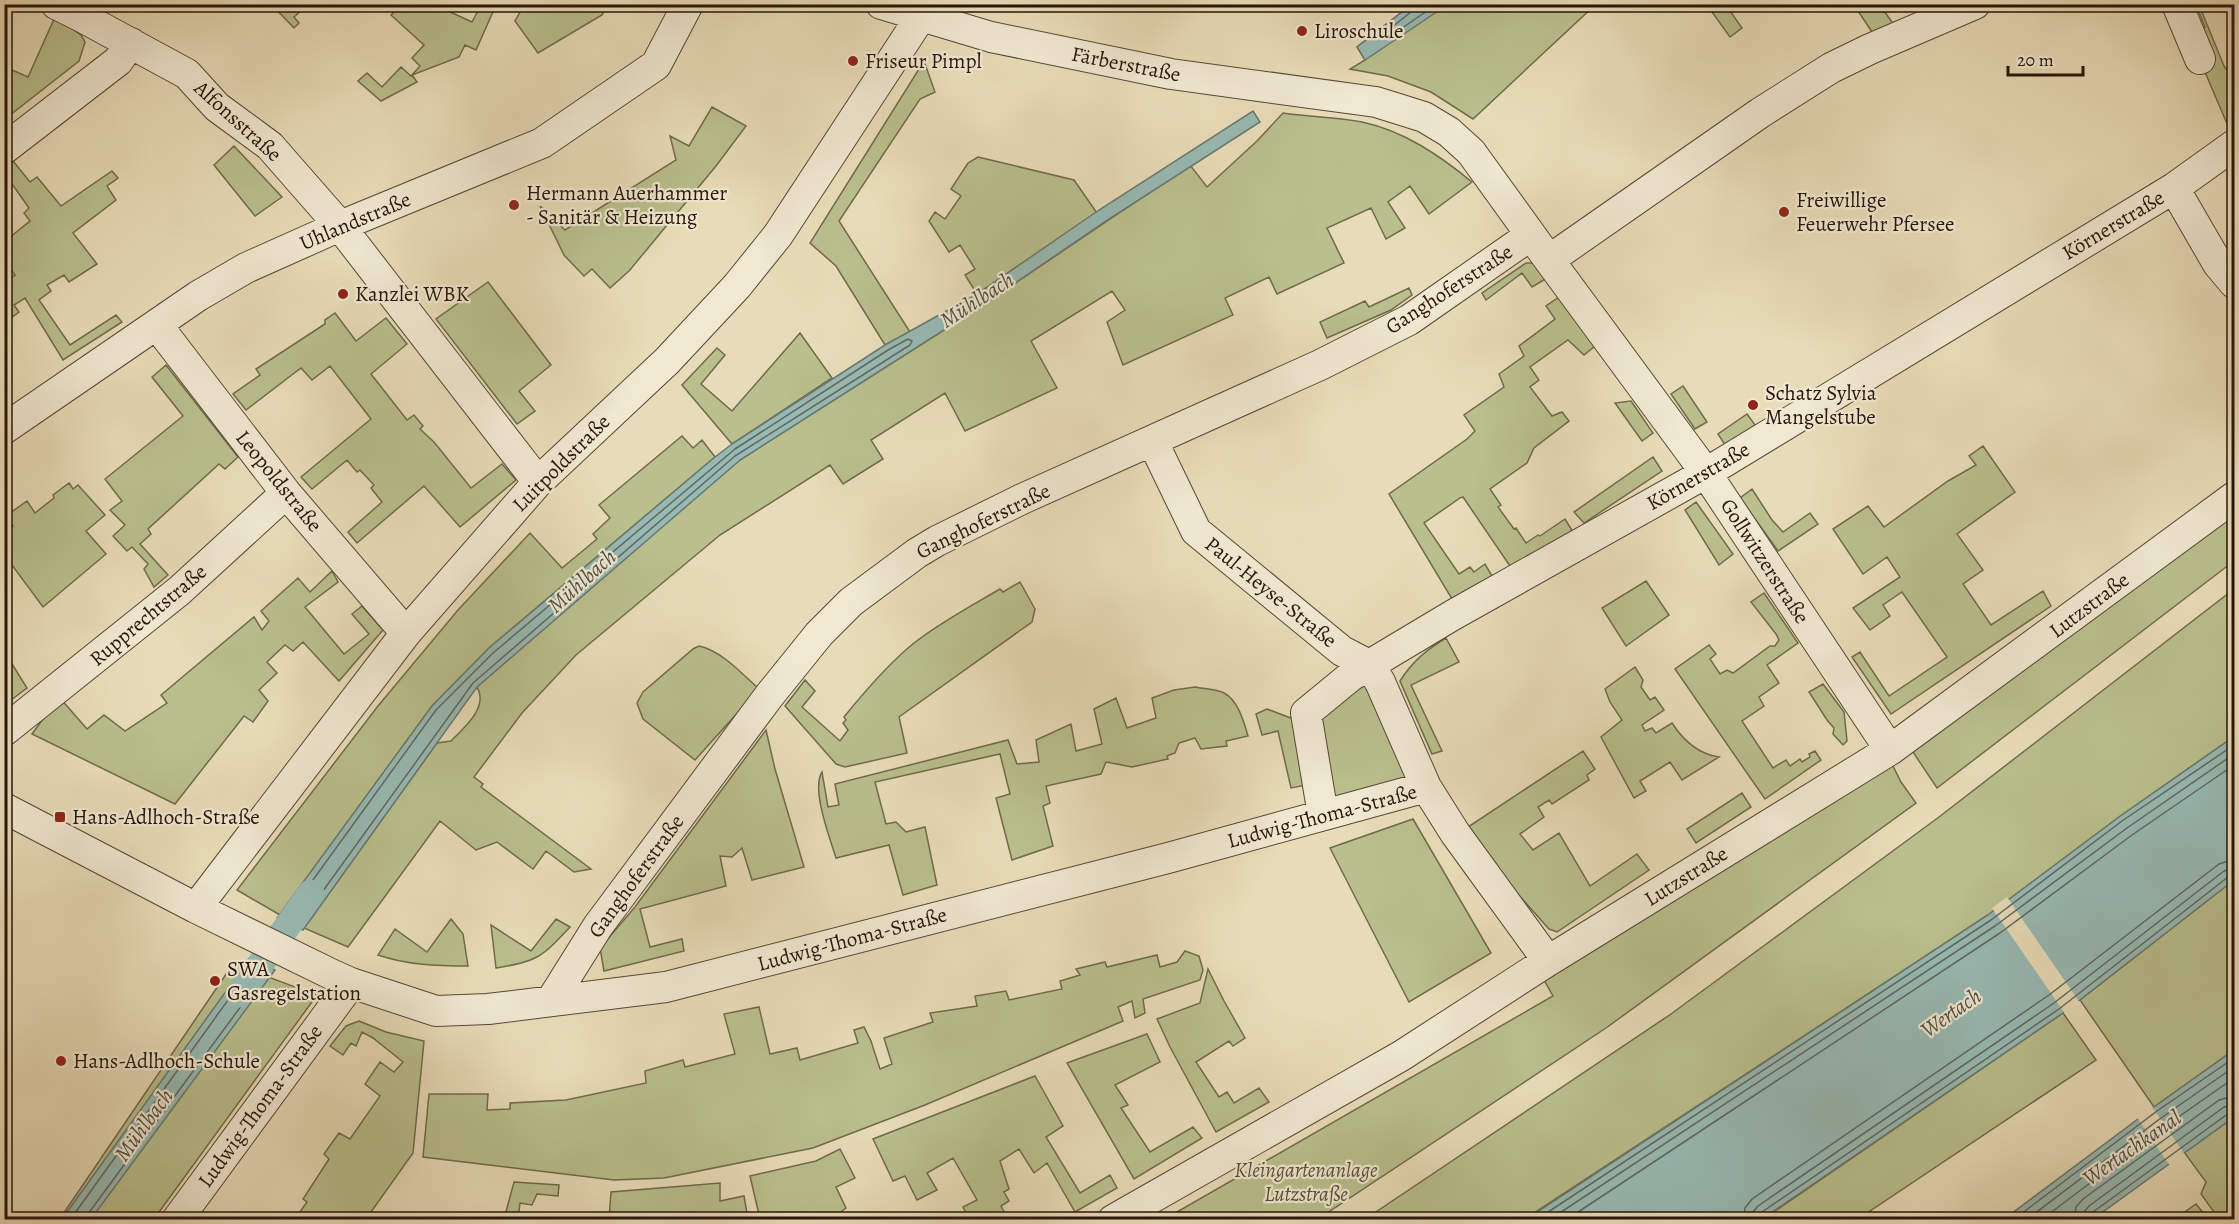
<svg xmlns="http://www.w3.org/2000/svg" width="2239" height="1224" viewBox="0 0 2239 1224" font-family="Alegreya,serif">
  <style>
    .green { fill: #b9bf8d; stroke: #706a4c; stroke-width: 1.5 }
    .water { fill: #98bab4; stroke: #6a7870; stroke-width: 1.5 }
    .pier { fill: #e8dcb8 }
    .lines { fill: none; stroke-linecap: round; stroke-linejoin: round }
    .shore { stroke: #5f6860; stroke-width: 1.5 }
    .canal { stroke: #98bab4; stroke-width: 27 }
    .minor-casing { stroke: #564736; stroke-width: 32 }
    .minor { stroke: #f0e8d1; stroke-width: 30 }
    .poi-dot { fill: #8f2418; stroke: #f0e8d1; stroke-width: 2 }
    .labels { text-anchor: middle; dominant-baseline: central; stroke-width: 4.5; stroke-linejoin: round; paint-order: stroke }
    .poi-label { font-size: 21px; fill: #26150b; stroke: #f0e8d1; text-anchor: start }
    .street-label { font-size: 21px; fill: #26150b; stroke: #f0e8d1 }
    .park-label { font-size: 21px; font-style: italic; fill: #595038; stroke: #f0e8d1 }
    .water-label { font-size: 22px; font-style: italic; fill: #4e4f46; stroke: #f0e8d1 }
  </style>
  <rect width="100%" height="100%" fill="#e8dcb8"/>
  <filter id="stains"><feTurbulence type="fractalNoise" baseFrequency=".00333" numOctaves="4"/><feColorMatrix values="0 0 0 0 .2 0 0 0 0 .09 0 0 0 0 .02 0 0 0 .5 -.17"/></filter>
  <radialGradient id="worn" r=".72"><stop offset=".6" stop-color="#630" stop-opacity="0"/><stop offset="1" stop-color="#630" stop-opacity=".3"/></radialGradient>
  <!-- green -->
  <path class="green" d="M272,5H296L302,10L294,17L299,23L294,28Z
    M392,5H435L472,22L481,5H496L476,50L465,45L459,57L412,75L417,82L381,101L358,81L367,73L382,87L401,67L411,76L420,66L412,58L424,45L391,15L397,9Z
    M524,5V4L607,5L602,15L538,53L515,21Z
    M1411,5H1595L1473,119L1431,92L1388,76L1350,69L1365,60L1357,47Z
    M1707,5H1726L1742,28L1730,37Z
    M1854,5H1880L1901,35L1880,44Z
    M2196,5H2199L2224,66L2234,80V140L2193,44L2198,30L2205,27Z
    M55,17L81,35L85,42L79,61L5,119V67L28,77Z
    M924,61L935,92L920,99L839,221L910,332L885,345L836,266L810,243Z
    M712,107L746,126L716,166L629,271L610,288L592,269L584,276L564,255L540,206L565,230L676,160L670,136L689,146Z
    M1283,113C1309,117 1336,117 1362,122C1404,131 1439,155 1472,182L1429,214L1410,186L1388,202L1405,228L1386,239L1371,208L1327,228L1344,263L1277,294L1269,277L1225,298L1233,315L1123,365L1107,322L1125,310L1112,291L1031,341L1057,388L965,431L945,393L871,440L883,459L843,484L830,465L720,535L576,655L522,713L474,777L483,784L481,787L591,869L574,872L546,851L533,869L497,842L476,850L440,821L348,947L304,928L437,743L451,741C464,728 489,707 477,687L595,583L740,460L980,307L1190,165L1207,187L1257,141Z
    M234,146L282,197L255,216L214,165Z
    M978,157L1074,180L1097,213L977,294L965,275L975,269L960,245L949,252L929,221L935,212L945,219L961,196L951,189L968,163Z
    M13,161L30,182L37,177L61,206L112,171L118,178L107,186L116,200L73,233L97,264L69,282L64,275L47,285L51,291L39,300L70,345L116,315L122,322L63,360L25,298L14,305L19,312L5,322V283L15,275L5,261V241L30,221L24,213L29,208L5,174V168Z
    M1526,263H1533L1547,278L1532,287L1522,273L1486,300L1482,293Z
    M488,282L551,365L519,391L535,411L517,424L436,319Z
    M1409,288L1412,295L1391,310L1327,338L1320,322L1365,301L1369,307Z
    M1559,297L1595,346L1584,355L1568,340L1530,367L1539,380L1530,387L1552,416L1562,412L1569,421L1534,448L1527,463L1490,489L1501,505L1498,507L1514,529L1516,528L1526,543L1538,535L1540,536L1565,519L1573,532L1510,566L1463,497L1460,498L1424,523L1459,574L1470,567L1474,572L1485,564L1492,576L1452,599L1389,494L1467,439L1475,431L1464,415L1504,387L1499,374L1524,356L1519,346L1555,319L1546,306Z
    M335,313L356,341L386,318L407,344L371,374L407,420L414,415L423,426L420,429L434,442L471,488L502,464L516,480L460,527L424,486L357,543L348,532L382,502L371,488L374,485L360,470L357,472L347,460L312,489L301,477L371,419L330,366L312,380L301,368L246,410L233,394L260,375L256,369L325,324V320Z
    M800,333L832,378L732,444L682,385L717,348L725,355L701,384L732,411Z
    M166,365L238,457L225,469L219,464L148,529L151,534L140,544L168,575L154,587L144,569L148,564L132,547L127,551L113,536L125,525L110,510L122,501L105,479L183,416L152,377Z
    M1683,386L1707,422L1695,429L1671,394Z
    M1631,401L1653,433L1642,441L1615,403Z
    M1747,414L1755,425L1725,445L1718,434Z
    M682,436L693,448L702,440L715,457L489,648L432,706L280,915L237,890L378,706L458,610L530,533L562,568L597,539L593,534L610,518L599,505Z
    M1983,446L2015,492L1957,534L1983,570L1963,584L1991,625L2043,591L2051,606L1891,714L1852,657L1860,652L1889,696L1947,657L1902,592L1883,605L1890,616L1870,630L1853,608L1900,577L1887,557L1863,574L1833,529L1868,506L1884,527L1948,481L1976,465L1969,456Z
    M1653,457L1662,471L1584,523L1574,512Z
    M69,483L73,489L78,485L105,515L86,531L106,554L43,607L12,565L5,570V532L13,526L6,516L27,501L35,513L54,498L53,495Z
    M1752,489L1772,520L1783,532L1810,513L1818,524L1778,551L1740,498Z
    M1696,502L1733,554L1719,565L1685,510Z
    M2234,513V561L1937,788L1911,749Z
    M332,571L338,582L305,607L344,654L369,634L352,614L362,606L383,630L339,681L303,642L293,651L285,645L267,662L277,673L259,690L268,701L253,722L244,716L175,804L32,734L59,697L87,729L104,715L125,731L167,703L161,695L254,617L262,630L269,621L261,611L298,578L310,592Z
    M1646,581L1669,615L1626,646L1602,608Z
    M1020,582L1035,609L1032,622L899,717L907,753L845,767L836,764L785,706L805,680L815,691L802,707L840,741L848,730L843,723L846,720L844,717C865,691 888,664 914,643C941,622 971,606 1000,589L1003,592Z
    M2234,589V726L2232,738L2119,817L1988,915L1525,1219L1364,1220L1671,1014L1939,817Z
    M1764,593L1798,643L1767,665L1779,683L1759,697L1764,706L1742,721L1773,768L1786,760L1790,766L1800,759L1802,762L1810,757L1809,754L1815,751L1821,760L1765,799L1675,669L1709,645L1716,654L1710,659L1720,674L1727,670L1733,673L1770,646H1775L1779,640L1776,634L1751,602Z
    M1446,638L1459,662L1411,685L1442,751L1432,754L1400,681C1412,662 1426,650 1446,638Z
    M699,646C722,651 742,674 759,689L695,760L643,719L637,703L643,692L693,649Z
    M4,651L27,688L11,700L5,691Z
    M1369,665L1426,787L1323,815L1306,713Z
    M1635,667L1643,680L1641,687L1650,700L1655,697L1664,710L1642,725L1645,731L1652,728L1656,733L1672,723C1683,740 1698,754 1719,757L1682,780L1670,762L1640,781L1646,791L1634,798L1601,737L1622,720L1610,702L1605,689Z
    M1823,684L1844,712L1847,741L1843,745L1833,734L1834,728L1827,720L1809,692Z
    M1195,687C1204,689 1216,689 1224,693C1238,700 1244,722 1248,736L1226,741L1227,746L1201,749L1195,738L1179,743L1175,753L1167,756L1168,759L1132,767L1106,762L1101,774L1046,786L1050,803L1043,806L1053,846L1012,860L996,798L1010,794L1000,754L875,782L886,824L896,822L906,832L925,827L937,885L903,895L889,845L836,858C830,838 811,790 822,772L828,807L839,805L835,784L1008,740L1017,764L1039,762L1036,740L1071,724L1076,751L1102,744L1094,709L1116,698L1127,728L1156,718L1152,698L1174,690Z
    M1267,709L1299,721L1312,784L1291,788L1278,731L1262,735L1256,714Z
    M766,730L775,769L804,867L752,880L742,848L732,857L720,856L726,886L640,909L650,947L682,939L684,951L604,971L600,948L635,907Z
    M1583,751L1595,769L1587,775L1589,780L1552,804L1549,800L1538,807L1544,817L1520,834L1533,850L1559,833L1590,886L1637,854L1649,870L1557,932L1549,929L1462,831Z
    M1891,762L1901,782L1916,803L1606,1028L1318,1219L1163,1220L1553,996L1544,980Z
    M1742,793L1751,807L1696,843L1687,829Z
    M1413,819L1491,953L1409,1002L1330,848Z
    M2234,880V1050L2154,1107L2080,1000Z
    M451,919L463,934L468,966C437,966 407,965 378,955L395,929L427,952Z
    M556,919L570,927C541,958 538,961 496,968L491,925L531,951Z
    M1185,951L1199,956L1203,970L1200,980L1143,999L1145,1013L1135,1018L1132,1001L1118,1007L1123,1021L925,1105L813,1148L664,1178L614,1180L423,1157L429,1094H488L487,1110L510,1109V1103L566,1100L646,1083L645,1071L683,1060L685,1067L735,1054L724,1014L759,1007L770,1054L797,1048L800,1060L858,1043L854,1030L864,1027L871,1041L880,1069L892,1064L884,1038L933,1022L930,1013L977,1006L975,996L1006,991L1009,1000L1062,989L1060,981L1080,975L1076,969L1105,962L1107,967L1157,955L1160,967L1177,962Z
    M233,964L317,995L154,1219L59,1220Z
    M1208,969L1224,1001L1245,1038L1233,1046L1229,1041L1196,1062L1219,1097L1227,1092L1234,1103L1259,1088L1269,1102L1216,1132L1170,1047L1157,1019L1200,1003Z
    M2063,1013L2096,1060L1858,1219L1762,1220Z
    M359,1021L386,1032L424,1041L413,1153L366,1219H295L307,1202L303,1199L329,1159L324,1154L339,1133L350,1139L380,1096L365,1084L380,1062L394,1072L403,1062L373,1038L362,1032L356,1046L351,1043L343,1055L330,1046L346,1026Z
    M1147,1034L1160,1062L1115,1085L1128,1105L1121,1108L1150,1152L1193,1127L1202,1138L1134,1179L1067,1063Z
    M1035,1076L1063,1126L1046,1137L1080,1193L1110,1175L1117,1188L1075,1212L1047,1163L1034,1173L1019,1149L1000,1161L1009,1189L1004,1192L1009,1201L1001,1206L1008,1219L970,1220L963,1207L977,1200L953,1158L927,1173L937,1190L917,1200L905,1176L893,1181L873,1139Z
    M2234,1117V1218L2231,1214L2219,1219L2201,1194L2206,1182L2184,1152Z
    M840,1149L855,1178L836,1187L846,1208L842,1211L846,1219H760L750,1176L816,1161Z
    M514,1182L559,1185L558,1196L537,1194L532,1205L520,1203L518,1219H504Z
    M720,1183V1201L744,1196L748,1219H609L611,1192Z
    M2196,1204L2208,1219H2175Z"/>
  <!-- water -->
  <path class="water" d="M1411,5H1447L1365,60L1357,47Z
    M1253,111L1260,122L1106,221L980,307L740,460L477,687L303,930L277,918L432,706L489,648L715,457L732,444L885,345L977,294L1099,210Z
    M2232,738L2234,740V880L2063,1013L1762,1219L1525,1220L1988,915L2119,817Z
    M250,958L275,970L91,1219H62Z
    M2234,1050V1117L2093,1219L2003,1220L2154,1107Z"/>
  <!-- pier -->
  <path class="pier" d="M2007,897L2080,1003L2066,1015L1992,908Z
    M2151,1105L2185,1155L2170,1166L2136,1116Z"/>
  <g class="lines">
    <!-- shore -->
    <path class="shore" d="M1414,4L1412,11L1391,28V33H1395L1437,4
      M908,339L912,341L910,345L735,456L473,683L302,920L299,922L289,917V913L436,710L493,653L735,449L888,350Z
      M70,1220L251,968L254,967L263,971L264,975L88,1214L87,1220
      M1536,1220L1991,920L2122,821L2234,745
      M1549,1220L1995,926L2127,828L2234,754
      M1566,1220L2000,933L2132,835L2234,765
      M1743,1220L1745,1208L1752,1199L2049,995L2219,864L2234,859
      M1752,1220L1753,1212L1758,1206L2054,1003L2224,871L2234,868
      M1759,1220L1762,1212L2059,1009L2228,877L2234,876
      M2013,1220L2157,1111L2234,1058
      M2026,1220L2161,1118L2234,1067
      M2041,1220L2167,1125L2234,1078
      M2074,1220L2076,1207L2083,1199L2219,1100L2234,1096
      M2083,1220L2084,1212L2089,1206L2224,1107L2234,1105
      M2090,1220L2093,1212L2229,1113L2234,1112"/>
    <!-- canal -->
    <path class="canal" d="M239,994L311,893"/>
    <defs>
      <path id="minor" d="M56,4L82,17L187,74L217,107L270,146L340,226L538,482
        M881,4L991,37L1171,74L1376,102L1424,117L1449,132L1471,152L1549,260L1706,473L1890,750
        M2177,4L2200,59
        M4,149L118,61L131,43
        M2174,188L2218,264L2234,283
        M1549,260L1760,113L1831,68L1870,49L1975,4
        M157,325L286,493L406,633
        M4,429L198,296L246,268L340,226L542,143L656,65L688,4
        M1153,442L1196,531L1342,651L1369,665L1380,682L1426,787L1455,833L1548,961
        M4,731L179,591L286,493
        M4,808L196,908L333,975L351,983L436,1011L488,1009L666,987L1168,858L1426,787
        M1323,815L1306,713L1351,676L1453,615L1706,473L2174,188L2234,145
        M196,908L406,633L538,482L667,361L737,286L778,235L929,4
        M551,1001L598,926L769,696L819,634L851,602L917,553L937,541L1022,499L1320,365L1409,320L1531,235
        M177,1220L351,983
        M1113,1220L1401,1056L1548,961L1890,750L2234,497"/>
    </defs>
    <!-- minor casing -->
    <use href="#minor" class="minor-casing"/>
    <!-- minor -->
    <use href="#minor" class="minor"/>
  </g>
  <!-- markers -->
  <g class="poi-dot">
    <circle cx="1302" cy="31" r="6"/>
    <circle cx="853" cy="61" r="6"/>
    <circle cx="514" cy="205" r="6"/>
    <circle cx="1784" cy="212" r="6"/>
    <circle cx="343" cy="294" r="6"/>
    <circle cx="1753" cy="405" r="6"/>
    <rect x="54" y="811" width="12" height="12" rx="3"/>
    <circle cx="215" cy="981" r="6"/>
    <circle cx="61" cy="1061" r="6"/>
  </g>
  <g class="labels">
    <!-- poi labels -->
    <g class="poi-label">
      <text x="1314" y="31">Liroschule</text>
      <text x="865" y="61">Friseur Pimpl</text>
      <text x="526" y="193">Hermann Auerhammer<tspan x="526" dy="24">- Sanitär &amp; Heizung</tspan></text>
      <text x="1796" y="200">Freiwillige<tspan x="1796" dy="24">Feuerwehr Pfersee</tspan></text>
      <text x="355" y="294">Kanzlei WBK</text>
      <text x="1765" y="393">Schatz Sylvia<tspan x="1765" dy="24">Mangelstube</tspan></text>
      <text x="72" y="817">Hans-Adlhoch-Straße</text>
      <text x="227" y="969">SWA<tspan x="227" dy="24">Gasregelstation</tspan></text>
      <text x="73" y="1061">Hans-Adlhoch-Schule</text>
    </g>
    <!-- street labels -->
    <g class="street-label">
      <text transform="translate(1126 64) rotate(11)">Färberstraße</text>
      <text transform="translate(238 121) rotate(42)">Alfonsstraße</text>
      <text transform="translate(355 221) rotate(-23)">Uhlandstraße</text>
      <text transform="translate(2113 225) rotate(-31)">Körnerstraße</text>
      <text transform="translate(1449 289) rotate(-33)">Ganghoferstraße</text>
      <text transform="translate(561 463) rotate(-45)">Luitpoldstraße</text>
      <text transform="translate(1698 476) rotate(-30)">Körnerstraße</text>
      <text transform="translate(279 481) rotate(51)">Leopoldstraße</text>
      <text transform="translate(983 521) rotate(-26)">Ganghoferstraße</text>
      <text transform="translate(1765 561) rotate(57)">Gollwitzerstraße</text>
      <text transform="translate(1271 592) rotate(39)">Paul-Heyse-Straße</text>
      <text transform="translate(2089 605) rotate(-37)">Lutzstraße</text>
      <text transform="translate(148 615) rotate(-40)">Rupprechtstraße</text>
      <text transform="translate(1322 816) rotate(-15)">Ludwig-Thoma-Straße</text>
      <text transform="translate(636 876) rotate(-54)">Ganghoferstraße</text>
      <text transform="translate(1686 876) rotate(-32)">Lutzstraße</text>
      <text transform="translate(852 939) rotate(-15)">Ludwig-Thoma-Straße</text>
      <text transform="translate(260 1106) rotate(-54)">Ludwig-Thoma-Straße</text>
    </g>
    <!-- park labels -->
    <g class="park-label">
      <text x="1306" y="1170">Kleingartenanlage<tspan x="1306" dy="24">Lutzstraße</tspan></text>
    </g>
    <!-- water labels -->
    <g class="water-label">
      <text transform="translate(977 300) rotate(-33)">Mühlbach</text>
      <text transform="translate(582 581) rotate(-42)">Mühlbach</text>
      <text transform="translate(1951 1013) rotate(-35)">Wertach</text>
      <text transform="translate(144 1125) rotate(-54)">Mühlbach</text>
      <text transform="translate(2132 1148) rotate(-35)">Wertachkanal</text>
    </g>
  </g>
  <!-- margin -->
  <rect width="2239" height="1224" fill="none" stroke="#e8dcb8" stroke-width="24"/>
  <rect x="6" y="6" width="2227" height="1212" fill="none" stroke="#26150b" stroke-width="3"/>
  <rect x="12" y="12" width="2215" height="1200" fill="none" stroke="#26150b" stroke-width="1.5"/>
  <!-- scale -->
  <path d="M2008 66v9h75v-9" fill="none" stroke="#26150b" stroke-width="3"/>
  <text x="2017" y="66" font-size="18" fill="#26150b" stroke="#f0e8d1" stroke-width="4.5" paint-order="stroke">20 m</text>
  <rect width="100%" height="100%" filter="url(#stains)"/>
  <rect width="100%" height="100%" fill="url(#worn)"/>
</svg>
